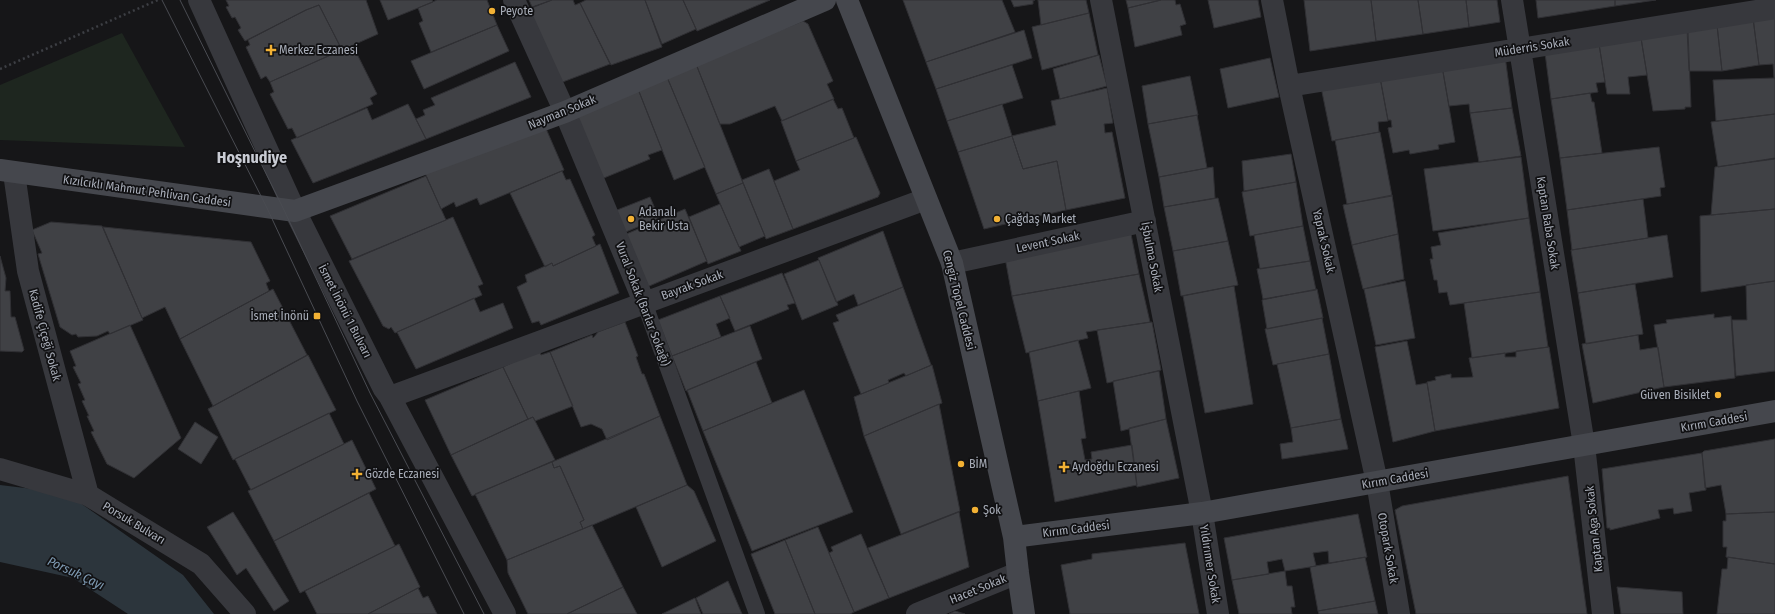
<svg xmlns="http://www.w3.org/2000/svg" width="1775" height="614" viewBox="0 0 1775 614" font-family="'Fira Sans Condensed',sans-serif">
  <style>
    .green { fill: #1e261f }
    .water { fill: #2c353c }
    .building { fill: #404145; stroke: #303034 }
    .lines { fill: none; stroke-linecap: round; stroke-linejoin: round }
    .path { stroke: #3d3f44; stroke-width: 2.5; stroke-dasharray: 2 3; stroke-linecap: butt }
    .lane { stroke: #37383d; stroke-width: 16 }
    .street { stroke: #37383d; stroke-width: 22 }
    .secondary { stroke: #45474d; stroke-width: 22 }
    .tram { stroke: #4a4c52; stroke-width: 1 }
    .poi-dot { fill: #f2b134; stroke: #111113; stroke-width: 1.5 }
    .labels { text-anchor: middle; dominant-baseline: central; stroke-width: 3.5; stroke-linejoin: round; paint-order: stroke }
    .poi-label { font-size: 12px; fill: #a8adb8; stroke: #111113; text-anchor: start }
    .street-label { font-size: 12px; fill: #a8adb8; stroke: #111113 }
    .water-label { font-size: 13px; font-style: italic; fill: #7f9bb3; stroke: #111113 }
    .district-label { font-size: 16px; font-weight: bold; fill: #c9ccd4; stroke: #111113 }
  </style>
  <rect width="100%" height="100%" fill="#161618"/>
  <!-- green -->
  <path class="green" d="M122,33L185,147L0,140V85Z"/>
  <!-- water -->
  <path class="water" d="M0,485L66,493L183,575L214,614H128L73,578L0,562Z"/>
  <!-- building -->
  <path class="building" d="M226,0H366L378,34L342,50L319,5L306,10L245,41L238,30L241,28L235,17L232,18L226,7L229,6Z
    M380,0H432L433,2L388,20Z
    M437,0H487L497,25L431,52L419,23L423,21L418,8Z
    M529,0H552L532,7Z
    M552,0H573L575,5L580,3L610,64L560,83L529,9Z
    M586,0H645L662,47L611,65L580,3Z
    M645,0H683L696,29L662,44Z
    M683,0H770L697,31Z
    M903,0H1002L1015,32L926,62Z
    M1011,0H1035H1033V4L1014,7Z
    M1038,0H1086L1089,13L1041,25Z
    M1126,0H1161L1128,8Z
    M1161,0H1175L1176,5L1180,4L1186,24L1180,26L1182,35L1135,47L1128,8Z
    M1208,0H1258L1261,17L1214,28Z
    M1304,0H1371L1376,41L1310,51Z
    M1371,0H1418L1423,34L1376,41Z
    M1418,0H1466L1469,27L1423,34Z
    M1466,0H1497L1500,22L1469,27Z
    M1536,0H1615V6L1538,18Z
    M1615,0H1656L1615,6Z
    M319,5L342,50L270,82L266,76L261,79L246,47L250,45L248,40L306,10Z
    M1089,13L1098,55L1042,70L1032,27Z
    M1775,15V78H1774L1773,64L1759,65L1753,18Z
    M1753,18L1759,65L1722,71L1717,25Z
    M803,21L808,24L833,81L827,84L834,99L782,121L775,106L730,124H720L696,64Z
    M497,25L509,51L424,89L411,61Z
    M1717,25L1722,71H1689L1687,29Z
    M1024,30L1032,58L936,89L926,62Z
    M1688,31L1691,107H1685V109L1653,111L1641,38Z
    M1641,38L1647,75L1628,77L1630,94H1607L1599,44Z
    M1599,44L1605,82L1596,83L1598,92L1551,99L1545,53Z
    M346,48L348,54L355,50L377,94L370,98L373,104L297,138L292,128L288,129L270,94L274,92L270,82Z
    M1099,55L1107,86L1060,99L1053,69Z
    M1505,56L1512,108L1470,113L1469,104L1449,106L1442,66Z
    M1270,58L1279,97L1228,108L1220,69Z
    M515,62L531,97L426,139L416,119L425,115L423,110L435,105L431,98Z
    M696,64L743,183L716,194L667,77Z
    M1012,65L1023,98L947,121L936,89Z
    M1442,66L1455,142L1438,145L1439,149L1410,154L1409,150L1393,153L1388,128L1392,127L1391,120H1388L1380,77Z
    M1190,76L1198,115L1148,124L1142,86Z
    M667,77L705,167L674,180L638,89Z
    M1380,78L1388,121L1378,122L1379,132L1332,141L1321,87Z
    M1774,78H1775V114L1716,121L1713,80Z
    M1107,88L1113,123L1104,124L1105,133L1112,132L1125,198L1066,210L1057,161L1023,169L1012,136L1056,125L1051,101Z
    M638,89L662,150L648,155L650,159L599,180L573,116Z
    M1590,93L1592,102H1594L1602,153L1560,158L1551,99Z
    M833,99L838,109L842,108L854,138L796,161L781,121Z
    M408,104L426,139L313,183L291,140L367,108L372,120Z
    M1002,104L1012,136L958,152L947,121Z
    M1512,108L1521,156L1479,162L1470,113Z
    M1775,114V158L1718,167L1711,122Z
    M1197,115L1207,168L1159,177L1148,124Z
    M544,124L564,170L480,205L477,198L456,207L454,202L441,209L425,173Z
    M1380,132L1392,196L1347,204L1335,140Z
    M1012,136L1023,169L1057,161L1066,210L984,229L958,152Z
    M856,137L880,193L878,197L793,229L774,181L800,170L796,161Z
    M1659,147L1665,187L1660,188L1661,196L1567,210L1560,158Z
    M1291,154L1296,182L1244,191L1242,161Z
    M1521,157L1529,218L1433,231L1424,169Z
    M1775,159V209L1711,215L1715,167Z
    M1213,167L1215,198L1164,207L1159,177Z
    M769,169L793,229L766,239L742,180Z
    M562,171L566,180L570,179L595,235L592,237L596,246L553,266L552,263L545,267L510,193Z
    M426,176L446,220L352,259L330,216Z
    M1296,182L1303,226L1250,236L1242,192Z
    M743,183L765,236L739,247L716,194Z
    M1392,195L1398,234L1352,245L1343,205Z
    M650,197L659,218L621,234L612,212Z
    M1218,198L1228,241L1173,251L1164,207Z
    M1643,199L1648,238L1572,250L1567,210Z
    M720,204L741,251L708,264L689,217Z
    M685,209L707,261L647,287L624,235Z
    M1775,209V281L1701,292L1700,216Z
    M453,217L483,284L478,286L482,295L395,333L391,327L389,329L383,326L349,261Z
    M1529,218L1540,292L1450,305L1447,292L1439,293L1437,280H1434L1430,259H1433L1431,247L1441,245L1438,233Z
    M51,222L102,226L143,320L110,334L108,331L97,336L78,337L76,334L72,335L60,327L38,254L42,253L32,230Z
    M1303,226L1310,261L1260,269L1254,235Z
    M103,227L251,242L270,281L266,283L269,291L180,339L165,307L142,318Z
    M1130,229L1139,274L1012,296L1004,252Z
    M883,231L903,287L858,305L854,294L836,302L818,258Z
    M1398,234L1404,279L1363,289L1352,245Z
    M1667,235L1673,277L1578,293L1571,250Z
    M1228,241L1238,285L1181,296L1173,251Z
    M600,244L619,293L541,325L539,321L532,323L517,287L527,282L525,275L552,263L553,266Z
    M0,256L6,278L5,291H10L11,317H15L24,350L22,352L0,351Z
    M819,260L838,305L802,320L784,274Z
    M1310,261L1316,290L1263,299L1257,269Z
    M782,273L795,303L787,305L789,309L735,331L720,296Z
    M1139,274L1150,322L1086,332L1088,338L1026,353L1012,296Z
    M1405,281L1415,338L1376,345L1364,289Z
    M1775,281V371L1736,376L1732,320H1747L1746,285Z
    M1635,284L1643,334L1586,344L1578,293Z
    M1234,286L1253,404L1205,413L1183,296Z
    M903,287L931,365L906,376L904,373L888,380L889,383L861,394L833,323L839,321L836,315Z
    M273,289L307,355L213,406L180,339Z
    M1317,289L1323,318L1267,329L1262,300Z
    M1540,292L1548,347L1472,358L1464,303Z
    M720,296L730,318L716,324L721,337L672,356L658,320Z
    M474,298L480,312L503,303L513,328L416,369L397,332Z
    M1714,314V318L1731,316L1735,378L1664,387L1654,325L1667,323L1666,320Z
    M1322,318L1329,354L1273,365L1265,329Z
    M625,322L638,356L636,357L642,374H644L660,416L607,440L602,429L591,424L581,427L550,352L592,335L593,338L594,337L598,332Z
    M1152,322L1161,370L1107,383L1097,330Z
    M130,325L181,438L134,478L107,464L91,432L94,431L87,416H89L82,401L85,400L78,384L81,383L73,367L76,366L70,351Z
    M750,326L762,359L686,391L672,356Z
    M1638,335L1640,350L1658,347L1664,387L1593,403L1582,344Z
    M1078,340L1091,388L1038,401L1029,352Z
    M1407,341L1416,385L1427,383L1435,431L1393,442L1375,347Z
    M1549,347L1559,408L1435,431L1427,382L1436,380L1435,377L1451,374V378L1473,377L1469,358L1505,353V357H1516V351Z
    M539,350L541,355L550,352L573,406L535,421L533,417L528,419L503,367Z
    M1329,354L1341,419L1291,428L1277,364Z
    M308,355L336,410L233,460L208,409Z
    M756,362L772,403L703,431L687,390Z
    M932,365L942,403L864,436L854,397Z
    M503,367L528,419L451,455L425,400Z
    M1159,371L1166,419L1121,431L1113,381Z
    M804,390L853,512L752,551L703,431Z
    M1079,391L1086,438L1081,439L1085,460L1092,459L1091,452L1132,445L1137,485L1055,502L1038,401Z
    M939,404L960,511L901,534L864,436Z
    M329,413L344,444L251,490L235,459Z
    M660,416L687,485L583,529L580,522L584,520L560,466L554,468L552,462Z
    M533,417L555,460L472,496L451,455Z
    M1166,419L1179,478L1137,487L1129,428Z
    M1341,419L1348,449L1282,459L1280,444L1293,442L1291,428Z
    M195,422L218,437L201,464L178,449Z
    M1775,439V512L1726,514L1721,485L1705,488L1702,453L1704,451Z
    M352,440L376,489L274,541L248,491Z
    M1702,453L1706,490L1689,493L1692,511L1674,514L1673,508L1658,510L1660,518L1610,530V528H1607L1602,469Z
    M552,462L554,468L560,466L584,520L580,522L583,529L507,560L475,494Z
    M1568,476L1587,614H1416L1395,510L1402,506Z
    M687,485L694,491L716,541L662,567L636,507Z
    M369,493L395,546L300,593L274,541Z
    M233,512L289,601L274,611L246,568L237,575L207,527Z
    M959,512L969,567L889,598L868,548Z
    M1775,512V564L1726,557L1727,547H1723V521H1726V514Z
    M1358,514L1367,557L1329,563L1328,551L1313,553L1316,566L1285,571L1282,559L1267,562L1269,574L1232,580L1224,538Z
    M592,525L623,587L567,614H528L508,573L507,560Z
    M818,527L854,612L850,614H815L785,540Z
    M861,534L889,598L854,612L829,553L833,551L831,547Z
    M785,540L815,614H775L751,554Z
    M1185,543L1199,614H1070L1061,565L1092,559V554Z
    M399,544L420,587L368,614H317L305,591Z
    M1365,557L1375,601L1318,611L1310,567Z
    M1728,557L1775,564V614H1717L1722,569H1727Z
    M1285,571L1287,586H1292L1295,607H1291L1292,614H1239L1232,580Z
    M728,581L742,614H703L696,598Z
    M623,587L637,614H567Z
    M1617,587L1682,592L1683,614H1621Z
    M418,588L423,598L428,596L437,614H368Z
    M695,598L701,614H662Z
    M1375,601L1378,614H1319L1318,611Z
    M955,611L965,614H949Z"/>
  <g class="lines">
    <!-- path -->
    <path class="path" d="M0,69L158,0"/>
    <!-- lane -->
    <path class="lane" d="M644,302L757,614"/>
    <!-- street -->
    <path class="street" d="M199,0L295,211L384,389L390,397L505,614
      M514,0L565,112L644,302
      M1101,0L1202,513L1218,614
      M1272,0L1289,86L1377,482L1399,614
      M1512,0L1584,445L1603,614
      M1289,86L1775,8
      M14,173L28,271L88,495
      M952,263L1145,221
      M390,397L926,199
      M0,469L88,495L201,564L245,614
      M917,614L1018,573"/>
    <!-- secondary -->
    <path class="secondary" d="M847,0L952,263L1014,537L1018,573L1024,614
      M0,170L295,211L565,112L825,0
      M1014,537L1202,513L1775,411"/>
    <!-- tram -->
    <path class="tram" d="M162,0L267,208L357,401L464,614
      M180,0L284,210L370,393L484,614"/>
  </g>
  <!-- markers -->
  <g class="poi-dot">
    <circle cx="492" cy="11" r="4"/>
    <path d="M269 44h4v4h4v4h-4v4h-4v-4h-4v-4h4z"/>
    <circle cx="631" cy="219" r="4"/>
    <circle cx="997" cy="219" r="4"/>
    <rect x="313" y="312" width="8" height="8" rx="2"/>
    <circle cx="1718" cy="395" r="4"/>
    <circle cx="961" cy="464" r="4"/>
    <path d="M1062 461h4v4h4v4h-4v4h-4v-4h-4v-4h4z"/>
    <path d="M355 468h4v4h4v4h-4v4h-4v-4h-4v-4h4z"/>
    <circle cx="975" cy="510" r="4"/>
  </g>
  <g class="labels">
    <!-- poi labels -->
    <g class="poi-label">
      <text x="500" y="11">Peyote</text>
      <text x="279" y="50">Merkez Eczanesi</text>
      <text x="639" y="212">Adanalı<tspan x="639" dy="14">Bekir Usta</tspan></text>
      <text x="1005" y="219">Çağdaş Market</text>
      <text x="309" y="316" text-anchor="end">İsmet İnönü</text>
      <text x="1710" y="395" text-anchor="end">Güven Bisiklet</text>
      <text x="969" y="464">BİM</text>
      <text x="1072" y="467">Aydoğdu Eczanesi</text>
      <text x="365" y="474">Gözde Eczanesi</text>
      <text x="983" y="510">Şok</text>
    </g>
    <!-- street labels -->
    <g class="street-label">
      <text transform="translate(1532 47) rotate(-9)">Müderris Sokak</text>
      <text transform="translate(562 112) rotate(-22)">Nayman Sokak</text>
      <text transform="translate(147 191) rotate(8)">Kızılcıklı Mahmut Pehlivan Caddesi</text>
      <text transform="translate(1548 223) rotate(81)">Kaptan Baba Sokak</text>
      <text transform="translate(1324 241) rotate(77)">Yaprak Sokak</text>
      <text transform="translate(1048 242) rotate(-12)">Levent Sokak</text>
      <text transform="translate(1152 257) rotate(79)">İşbulma Sokak</text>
      <text transform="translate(692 285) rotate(-20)">Bayrak Sokak</text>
      <text transform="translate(959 300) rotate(76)">Cengiz Topel Caddesi</text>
      <text transform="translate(643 304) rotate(69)">Vural Sokak (Barlar Sokağı)</text>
      <text transform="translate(345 311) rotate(63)">İsmet İnönü 1 Bulvarı</text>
      <text transform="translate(45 335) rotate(75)">Kadife Çiçeği Sokak</text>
      <text transform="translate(1714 422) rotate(-10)">Kırım Caddesi</text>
      <text transform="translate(1395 479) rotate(-10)">Kırım Caddesi</text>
      <text transform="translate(134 523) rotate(31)">Porsuk Bulvarı</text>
      <text transform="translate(1076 529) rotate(-7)">Kırım Caddesi</text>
      <text transform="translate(1594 529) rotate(-96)">Kaptan Aga Sokak</text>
      <text transform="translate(1388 548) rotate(80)">Otopark Sokak</text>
      <text transform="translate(1210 564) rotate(81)">Yıldırımer Sokak</text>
      <text transform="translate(978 589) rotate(-22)">Hacet Sokak</text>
    </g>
    <!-- water labels -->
    <g class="water-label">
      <text transform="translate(76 573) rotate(25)">Porsuk Çayı</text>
    </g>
    <!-- district labels -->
    <g class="district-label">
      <text x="252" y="157">Hoşnudiye</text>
    </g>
  </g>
</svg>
